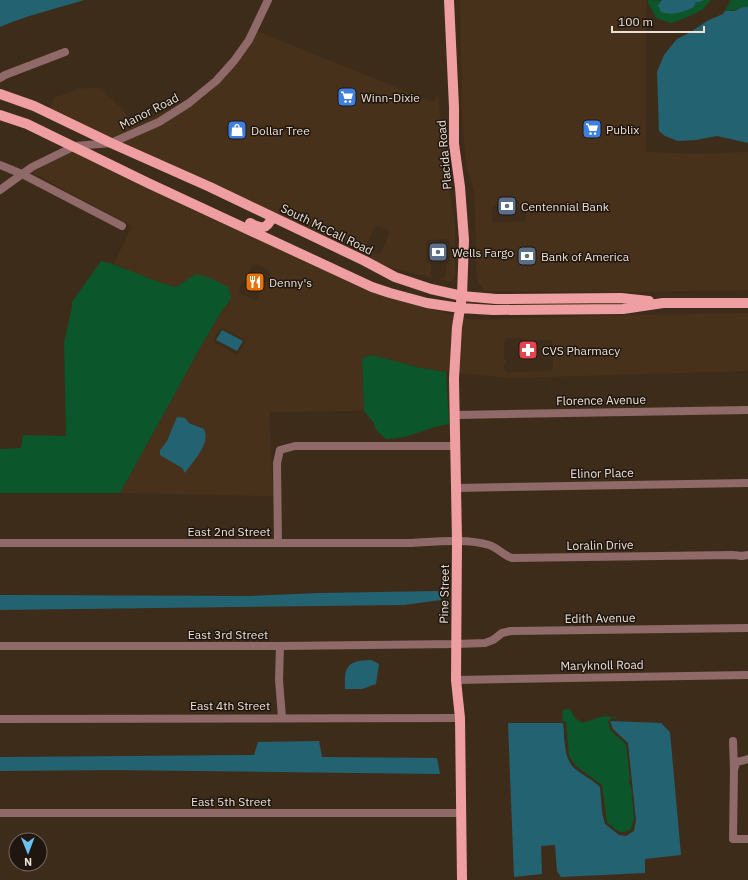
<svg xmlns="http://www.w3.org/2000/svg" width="748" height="880" viewBox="0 0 748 880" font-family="'IBM Plex Sans',sans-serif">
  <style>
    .built { fill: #48311a; fill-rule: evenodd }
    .green { fill: #0b562b }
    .water { fill: #236371 }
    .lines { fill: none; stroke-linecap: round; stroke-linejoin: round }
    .minor { stroke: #906969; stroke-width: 8 }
    .major { stroke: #ef9fa1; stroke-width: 10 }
    .labels { text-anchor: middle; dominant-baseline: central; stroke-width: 3; stroke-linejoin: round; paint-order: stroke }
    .poi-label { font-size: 12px; fill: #ece0d6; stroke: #1f160f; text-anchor: start }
    .street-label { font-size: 12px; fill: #ece0d6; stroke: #1f160f }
  </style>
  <rect width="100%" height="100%" fill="#3e2c1b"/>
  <!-- built -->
  <path class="built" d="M460,0H646V152L696,154L748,152V290L635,292L485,291L477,281L475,204L473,187L468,172L465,152L462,118ZM503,198H513L516,199L519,202V210L523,209L526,212V218L524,221L494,223L492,220V208Z
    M257,31L432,102L436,99V96L439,97L441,146L455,224V277L451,282L435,278H443L446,275V264H448L450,260V242L447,239L428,240L426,243V261L431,264V275L433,278L385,266L120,143L161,125L176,116L205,96L225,77L236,64ZM378,226L388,230L389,234L381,253L377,254L368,250L366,246L375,227Z
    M98,87L103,89L105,93L123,109L131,122H143L188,100L158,118L111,139L50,110L53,99L59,96L78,89Z
    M75,150L211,218L291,254L365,290L455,316L451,372L421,368L372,355L362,358L364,411L269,412L273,496L120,493L205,339L221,312L231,299L196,274L176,287L161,283L114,264L132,226L31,172ZM257,264L269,271L270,275L257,299L253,300L240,293L239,289L253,265ZM223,328L244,339L245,343L239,353L236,354L215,343L214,339L220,329ZM178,417L204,429L206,434L183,472L182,468L160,455V450L167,441Z
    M748,313V371L511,378L457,373L462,318L473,320L589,316ZM506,338H522L524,340H550L553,343V368L550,371L507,372L504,369V365L506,362L504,357V342Z"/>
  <!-- green -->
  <path class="green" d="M647,0L700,2L704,0H711L702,10L685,18L671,23L656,18Z
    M731,0H748V7C740,7 734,11 725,11Z
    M101,261C127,267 150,281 176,287L196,274L210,278L228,287L231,299L221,312L205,339L120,493H0V449L21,448L23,435L66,436L64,343L72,307V302Z
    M372,355L421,368L446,372L449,424C426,427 410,439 386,439L376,430L374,423L364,411L362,358Z
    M568,709H570L574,717L582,723L604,716L621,718H611L608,722L611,731L626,744L630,780L628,782L631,786L634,819L631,829C620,836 616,830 607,822L602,785L576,766L569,756L566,722L562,720L563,710Z"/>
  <!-- water -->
  <path class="water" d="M0,0H84C56,9 27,15 0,27Z
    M662,0H704L700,2H696L694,7C684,12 671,16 661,12L658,5Z
    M743,7H748V143L717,136L696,140L678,141L665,136L659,131L657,72L664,55L677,39L689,33L707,21L723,14L725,11H734Z
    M222,330L243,341L237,351L216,340Z
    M177,417L185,418L189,423L204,429C211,444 193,461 185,473L182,468L160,455V450L167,441Z
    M438,591L441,600L404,605L0,610V595L250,596L319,593Z
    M371,660L379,664L376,684L362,689H345C344,665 348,661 371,660Z
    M610,721L661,723L670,732L681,855L645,859V873L561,877L557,871L555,845L541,846L542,874L514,877L508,723H563C565,738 563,757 574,768C582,775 592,779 600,787L602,812L605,824L619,835L626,836L634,831L636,820L628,743L613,729Z
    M319,741L322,757L437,758L440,774L115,770L0,771V757L254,755L258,742Z"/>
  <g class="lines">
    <!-- minor -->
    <path class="minor" d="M0,78L5,75L65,52
      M0,165L22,174L122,226
      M0,190L32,167L75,146L111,143L159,122L189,103L216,81L234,61L249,40L268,0
      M455,415L748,410
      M456,488L748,483
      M0,543H409C432,542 467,538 489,545C498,548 503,555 512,558L733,555L742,556L748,555
      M278,543L277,463L280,450L295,446H456
      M0,646H280L456,644L485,643L493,640L502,633L511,631L748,628
      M280,646L279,680L282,717
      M456,680L748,675
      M0,719L460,718
      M733,741L734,770L733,839H748
      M734,769L737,762L748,759
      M0,813H461"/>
    <!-- major -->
    <path class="major" d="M449,0L454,107V144L460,187L464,240L462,296L457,327L454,379L457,541L456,680L460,718L462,880
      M0,94L34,106L111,143L210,187L365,261L395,277L431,289L462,296L496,299L621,298L649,301
      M0,115L27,124L148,183L372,287L390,293L427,303L460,308L493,310L623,309L663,303H748
      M250,223C261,229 267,230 272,217"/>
  </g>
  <!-- icons -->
  <defs>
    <symbol id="supermarket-square" viewBox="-11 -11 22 22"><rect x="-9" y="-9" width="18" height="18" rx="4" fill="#3f7fe0" stroke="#1f160f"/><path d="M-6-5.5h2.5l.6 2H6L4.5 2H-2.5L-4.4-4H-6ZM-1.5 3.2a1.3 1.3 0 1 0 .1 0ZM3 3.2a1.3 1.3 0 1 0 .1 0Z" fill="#fff"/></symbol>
    <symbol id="shop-square" viewBox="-11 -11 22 22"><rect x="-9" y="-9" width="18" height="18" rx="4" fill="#3f7fe0" stroke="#1f160f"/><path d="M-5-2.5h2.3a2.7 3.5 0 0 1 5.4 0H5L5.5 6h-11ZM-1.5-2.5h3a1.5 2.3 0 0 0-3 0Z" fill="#fff"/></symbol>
    <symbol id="bank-square" viewBox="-11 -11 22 22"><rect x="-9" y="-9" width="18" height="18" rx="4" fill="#5c6f8a" stroke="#1f160f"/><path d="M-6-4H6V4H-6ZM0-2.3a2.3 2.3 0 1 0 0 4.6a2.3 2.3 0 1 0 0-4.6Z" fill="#fff"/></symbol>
    <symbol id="restaurant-square" viewBox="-11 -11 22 22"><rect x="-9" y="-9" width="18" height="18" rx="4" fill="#e8710a" stroke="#1f160f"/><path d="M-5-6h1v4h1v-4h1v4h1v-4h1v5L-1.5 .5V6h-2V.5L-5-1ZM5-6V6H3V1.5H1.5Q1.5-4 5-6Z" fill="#fff"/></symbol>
    <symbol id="pharmacy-square" viewBox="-11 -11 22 22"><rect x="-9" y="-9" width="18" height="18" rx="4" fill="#e0444e" stroke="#1f160f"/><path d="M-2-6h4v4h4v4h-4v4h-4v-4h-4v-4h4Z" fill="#fff"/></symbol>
  </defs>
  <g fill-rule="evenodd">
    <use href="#supermarket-square" x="336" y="86" width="22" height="22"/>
    <use href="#supermarket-square" x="581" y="118" width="22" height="22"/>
    <use href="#shop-square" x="226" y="119" width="22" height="22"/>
    <use href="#bank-square" x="496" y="195" width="22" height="22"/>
    <use href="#bank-square" x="427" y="241" width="22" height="22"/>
    <use href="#bank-square" x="516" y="245" width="22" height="22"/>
    <use href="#restaurant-square" x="244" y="271" width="22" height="22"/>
    <use href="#pharmacy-square" x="517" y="339" width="22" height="22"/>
  </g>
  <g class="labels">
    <!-- poi labels -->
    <g class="poi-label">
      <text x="361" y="97">Winn-Dixie</text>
      <text x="606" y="129">Publix</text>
      <text x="251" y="130">Dollar Tree</text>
      <text x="521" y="206">Centennial Bank</text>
      <text x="452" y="252">Wells Fargo</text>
      <text x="541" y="256">Bank of America</text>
      <text x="269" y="282">Denny's</text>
      <text x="542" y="350">CVS Pharmacy</text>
    </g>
    <!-- street labels -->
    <g class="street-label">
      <text transform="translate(149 111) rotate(-27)">Manor Road</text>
      <text transform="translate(444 155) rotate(-95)">Placida Road</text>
      <text transform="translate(327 229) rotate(26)">South McCall Road</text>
      <text transform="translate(601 400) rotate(-1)">Florence Avenue</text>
      <text transform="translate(602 473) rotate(-1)">Elinor Place</text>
      <text x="229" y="531">East 2nd Street</text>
      <text transform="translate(600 545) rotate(-1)">Loralin Drive</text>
      <text transform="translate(444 594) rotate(-89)">Pine Street</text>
      <text transform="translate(600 618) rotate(-1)">Edith Avenue</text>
      <text x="228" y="634">East 3rd Street</text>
      <text transform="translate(602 665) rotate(-1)">Maryknoll Road</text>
      <text x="230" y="705">East 4th Street</text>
      <text x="231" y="801">East 5th Street</text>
    </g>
  </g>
  <!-- north arrow -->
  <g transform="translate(28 852) rotate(179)"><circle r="19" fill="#1f160f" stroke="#71675f"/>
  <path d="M0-3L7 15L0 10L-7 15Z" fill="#6bc3f2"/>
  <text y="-6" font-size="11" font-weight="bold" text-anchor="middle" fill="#ece0d6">N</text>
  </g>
  <!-- scale -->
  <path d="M612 26v6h92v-6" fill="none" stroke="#ece0d6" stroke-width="2"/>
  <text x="618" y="26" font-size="12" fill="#ece0d6" stroke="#1f160f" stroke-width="3" paint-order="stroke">100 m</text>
</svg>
